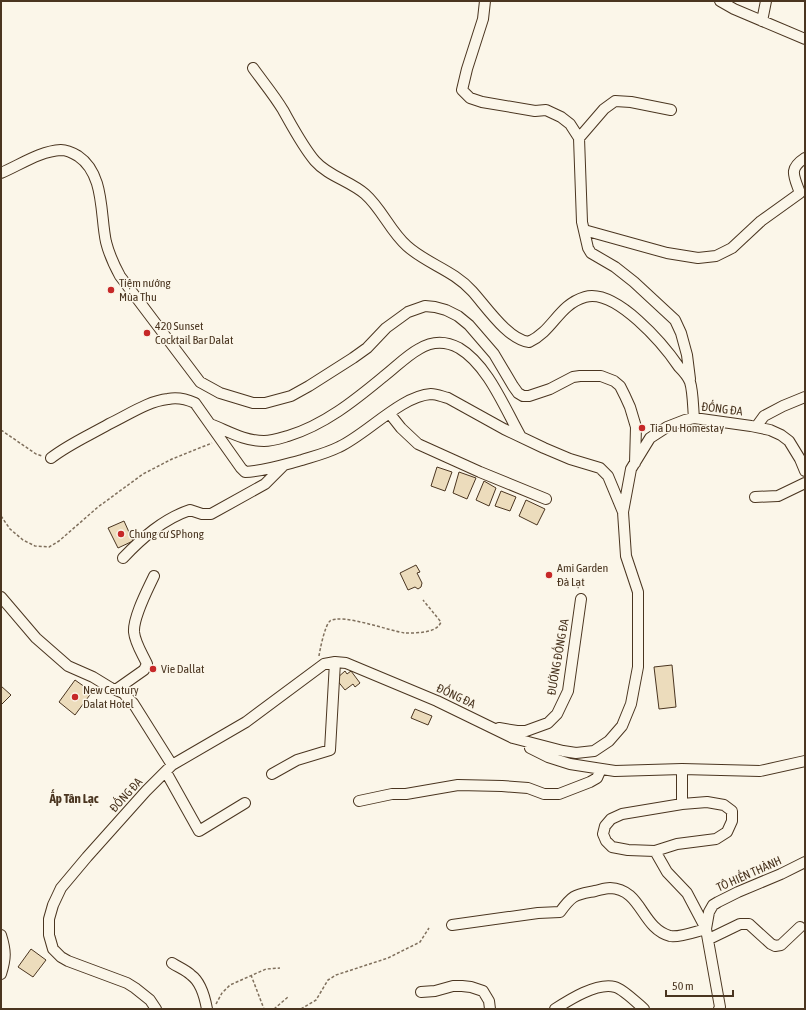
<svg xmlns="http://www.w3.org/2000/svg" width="806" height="1010" viewBox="0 0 806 1010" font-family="'Asap Condensed',sans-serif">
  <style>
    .building { fill: #ecdcbc; stroke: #4a3520 }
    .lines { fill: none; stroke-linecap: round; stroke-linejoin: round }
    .minor-casing { stroke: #4a3520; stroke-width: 12 }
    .path { stroke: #7f6f5c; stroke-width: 1.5; stroke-dasharray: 3 2; stroke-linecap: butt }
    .minor { stroke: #fbf6e9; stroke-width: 10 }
    .poi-dot { fill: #c62828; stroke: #fbf6e9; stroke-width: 1.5 }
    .labels { text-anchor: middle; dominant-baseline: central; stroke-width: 3; stroke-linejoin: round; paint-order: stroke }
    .poi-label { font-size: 12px; fill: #4a3520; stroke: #fbf6e9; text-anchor: start }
    .street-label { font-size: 12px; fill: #4a3520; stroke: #fbf6e9 }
    .neighbourhood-label { font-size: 13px; font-weight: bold; fill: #4a3520; stroke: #fbf6e9 }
  </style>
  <rect width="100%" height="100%" fill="#fbf6e9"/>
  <!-- building -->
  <path class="building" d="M437,467L452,472L445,491L431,486Z
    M459,472L476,478L467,499L453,493Z
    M484,481L496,488L489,506L476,500Z
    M501,491L516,497L510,511L495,506Z
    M526,500L545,509L537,525L519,516Z
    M124,521L133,541L118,548L108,528Z
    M416,565L420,572L417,573L422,583L421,587L418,589L415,587L408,590L400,573Z
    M672,665L676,707L659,709L654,667Z
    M345,671L347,674L351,671L360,683L355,687L353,684L345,690L336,679Z
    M75,680L92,692L75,715L59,702Z
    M1,686L11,695L1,705Z
    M415,709L432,716L428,725L411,718Z
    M31,949L46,960L33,977L18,967Z"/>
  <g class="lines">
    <defs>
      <path id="minor" d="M485,1L483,19L467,69L462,90L470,98L482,102L535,111L546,110L561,117L570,124L579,138L582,222L588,248L591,253L615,267L634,282L675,320L681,333L687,355L690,379
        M720,1L734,9L805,39
        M762,21L766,1
        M253,68C263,82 274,95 283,110C292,126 303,147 315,161C328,176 350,181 365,194C382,209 390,231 407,246C427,264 453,270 472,291C485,305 508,340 529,342C554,330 558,305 585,297C616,288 664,345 679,367C683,371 688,377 690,382C693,391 693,408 694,418
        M579,138L604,109L615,101L631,102L671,110
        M1,173C20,165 40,151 61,150C68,150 73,153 78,156C105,174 100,215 106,242C109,254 114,265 120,276L200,382L220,393L253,403H265L291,396L309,386L353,358L367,348L386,328L408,312L425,306L435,307L446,310L458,316L469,325L494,354L513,386L518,393L523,396H529L550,389L573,377L580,376H601L614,381L620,386L625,396L630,407L636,427L635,463
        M584,230L667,253L698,258L716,256L732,248L761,221L800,193C794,176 788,169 805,158
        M390,414L401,428L418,444L480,472L546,499
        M210,424C228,431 244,441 264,441C272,441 281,438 288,436C324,425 354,401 383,377C395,368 406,356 419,349C432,341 446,341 459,348C488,365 505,409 521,437
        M756,427L764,416L783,406L805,397
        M51,458C69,444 90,435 109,424C128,415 148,401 168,399C178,397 186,399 195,403L241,468L245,472C265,471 283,465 302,460C315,456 327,453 339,447C367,434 401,396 431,394C437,394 443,397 448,398L504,429L544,448L570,459L600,468L608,476L623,512
        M755,497L778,496L805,483
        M123,558C142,538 163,519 190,510L202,514H211L265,484L283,466
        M1,597L36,638L68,666L93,677L111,688L123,693L133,703L172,765
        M117,689L144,670L147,664C143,655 135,643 134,632C133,617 148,589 154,576
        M499,728L517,731H526L548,723L557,714L568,691L581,599
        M530,748L548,757L570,764L615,771L682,769L760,771L805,761
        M682,769V804
        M166,772L199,831L245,803
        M272,774L297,760L330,750L335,662
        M359,801L392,794H406L458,785L502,786L528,788L544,794H559L590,782L597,778L601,769
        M707,802L724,805L732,811V821L727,832L716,839L677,844L655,851L628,850L612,847L606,841L603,834L605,826L611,819L622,814L682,804Z
        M452,925L538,913L560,912C573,894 575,895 595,891C600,890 605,888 610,888C642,889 641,928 670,936C679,938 697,931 706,929L687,893L667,872L655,851
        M1,935C6,951 6,958 1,974
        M709,939L740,924H749L771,944L775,946L781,945L800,927
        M172,963C178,967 186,970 191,975C201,982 205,998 207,1009
        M421,992L435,991L453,986H462L471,987L483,991L489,1001L490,1009
        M156,1009L150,1000L135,988L127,983L68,961L61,957L53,949L49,935V919L53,905L61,888L87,857L146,791L172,765L246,722L324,664L335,662L346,663L437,701L513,738L563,751L576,753L594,751L609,741L622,726L631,704L634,688L638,667V592L626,556L623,512L631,469L650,438L667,427L685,420L694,418L751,426L770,430L781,435L789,441L800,459L805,471
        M555,1009C569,1000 597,982 615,987C623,989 637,1003 644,1009
        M719,1009L720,1007L706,929L709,912L713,905L718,902L738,892L781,874L805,862"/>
    </defs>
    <!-- minor casing -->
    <use href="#minor" class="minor-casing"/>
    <!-- path -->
    <path class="path" d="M1,430L36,454L42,456
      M1,516L10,529L23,540L35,546L49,547L59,541L98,507L143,474L172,459L212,443
      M319,656C320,649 325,625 330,621C341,613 390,631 405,633C411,633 418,633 424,632C431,631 438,629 441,622L423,600
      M251,975L264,1009
      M216,1004L222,993L230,985L266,969L280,968
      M274,1009L288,997
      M301,1009L316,1000L328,980L336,975L388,958L420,942L429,928"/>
    <!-- minor -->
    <use href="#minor" class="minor"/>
  </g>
  <!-- markers -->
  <g class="poi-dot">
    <circle cx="111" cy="290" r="4"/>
    <circle cx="147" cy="333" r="4"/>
    <circle cx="642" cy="428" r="4"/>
    <circle cx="121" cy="534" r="4"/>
    <circle cx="549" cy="575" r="4"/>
    <circle cx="153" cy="669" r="4"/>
    <circle cx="75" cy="697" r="4"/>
  </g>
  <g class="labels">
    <!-- poi labels -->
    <g class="poi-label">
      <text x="119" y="283">Tiệm nướng<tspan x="119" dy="14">Mùa Thu</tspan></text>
      <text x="155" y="326">420 Sunset<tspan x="155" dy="14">Cocktail Bar Dalat</tspan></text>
      <text x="650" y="428">Tia Du Homestay</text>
      <text x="129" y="534">Chung cư SPhong</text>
      <text x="557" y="568">Ami Garden<tspan x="557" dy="14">Đà Lạt</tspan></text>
      <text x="161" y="669">Vie Dallat</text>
      <text x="83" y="690">New Century<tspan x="83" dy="14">Dalat Hotel</tspan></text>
    </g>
    <!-- street labels -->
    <g class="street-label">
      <text transform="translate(722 409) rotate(7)">ĐỐNG ĐA</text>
      <text transform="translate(558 657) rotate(-80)">ĐƯỜNG ĐỐNG ĐA</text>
      <text transform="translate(456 696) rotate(25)">ĐỐNG ĐA</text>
      <text transform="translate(126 795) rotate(-48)">ĐỐNG ĐA</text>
      <text transform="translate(749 874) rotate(-24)">TÔ HIẾN THÀNH</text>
    </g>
    <!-- neighbourhood labels -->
    <g class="neighbourhood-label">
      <text x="74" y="798">Ấp Tân Lạc</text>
    </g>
  </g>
  <!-- border -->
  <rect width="806" height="1010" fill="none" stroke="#4a3520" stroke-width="4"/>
  <!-- scale -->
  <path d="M666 990v6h67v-6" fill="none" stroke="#4a3520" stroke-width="2"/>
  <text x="672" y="990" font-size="12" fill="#4a3520" stroke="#fbf6e9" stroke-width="3" paint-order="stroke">50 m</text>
</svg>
